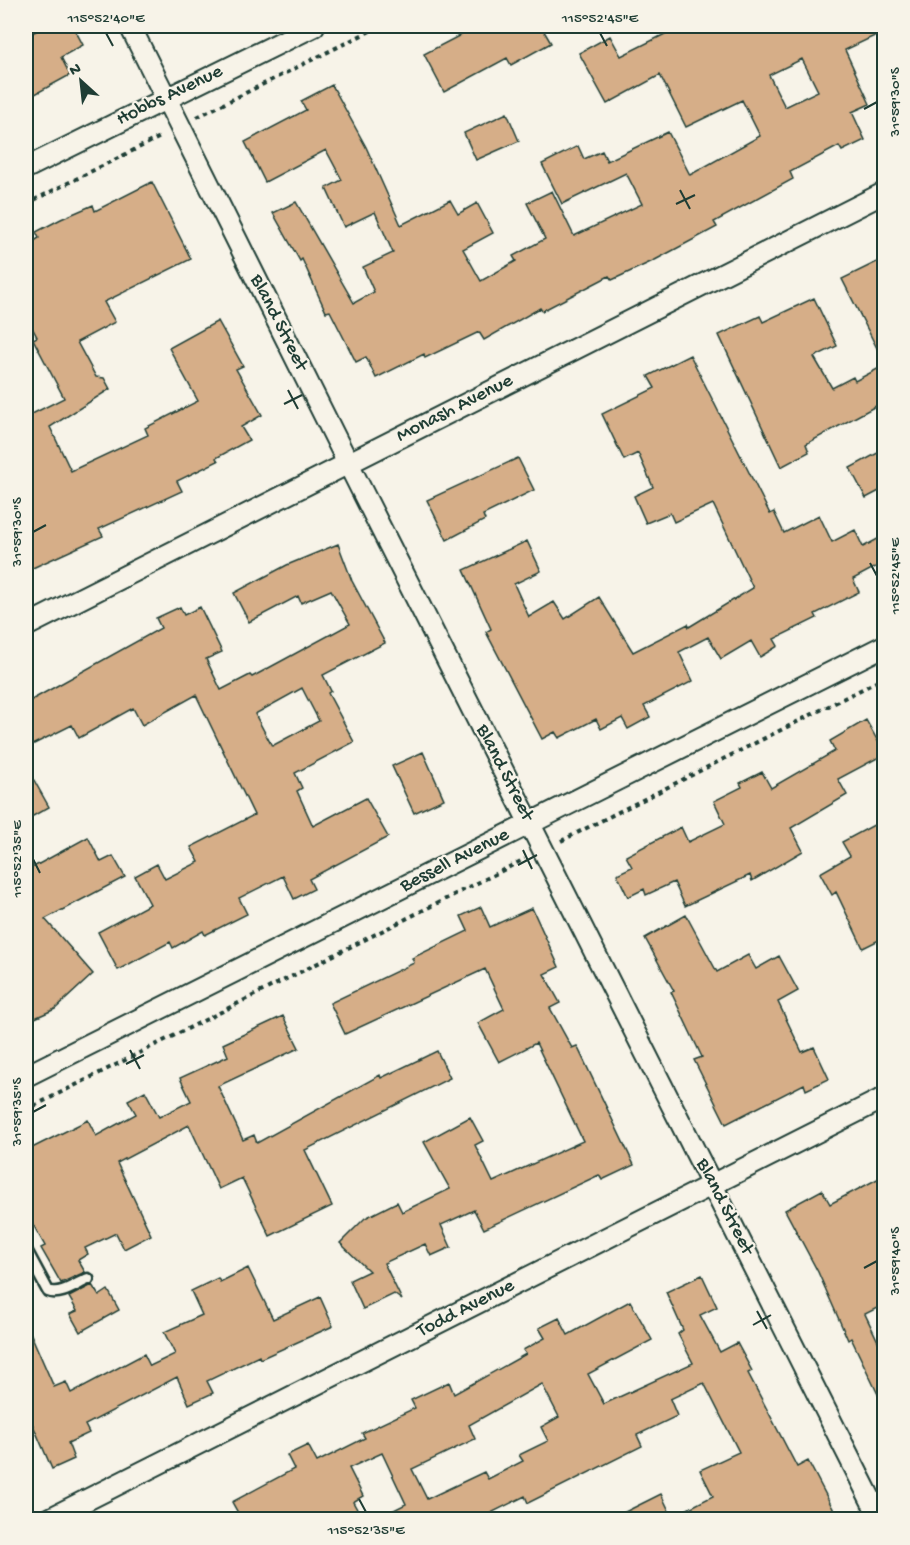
<svg xmlns="http://www.w3.org/2000/svg" width="910" height="1545" viewBox="0 0 910 1545" font-family="'Gochi Hand',sans-serif">
  <style>
    .building { fill: #d6ae88; stroke: #1f3d34; stroke-width: 1.5; fill-rule: evenodd }
    .lines { fill: none; stroke-linecap: round; stroke-linejoin: round }
    .service-casing { stroke: #1f3d34; stroke-width: 15 }
    .minor-casing { stroke: #1f3d34; stroke-width: 24 }
    .path { stroke: #1f3d34; stroke-width: 4; stroke-dasharray: 4.5 4.5; stroke-linecap: butt }
    .service { stroke: #f7f3e8; stroke-width: 10 }
    .minor { stroke: #f7f3e8; stroke-width: 20 }
    .ticks { fill: none; stroke: #1f3d34; stroke-width: 2 }
    .labels { text-anchor: middle; dominant-baseline: central; stroke-width: 4.5; stroke-linejoin: round; paint-order: stroke }
    .street-label { font-size: 20px; fill: #1f3d34; stroke: #f7f3e8 }
    .neatline { fill: none; stroke: #1f3d34; stroke-width: 2 }
    .ticks-label { font-size: 15px; text-anchor: middle; fill: #1f3d34 }
  </style>
  <rect width="100%" height="100%" fill="#f7f3e8"/>
  <filter id="ink" filterUnits="userSpaceOnUse"><feTurbulence type="fractalNoise" baseFrequency=".0167" numOctaves="2"/><feDisplacementMap in="SourceGraphic" scale="12" xChannelSelector="R" yChannelSelector="G"/><feConvolveMatrix kernelMatrix="1 2 1 2 8 2 1 2 1" color-interpolation-filters="sRGB"/></filter>
  <g filter="url(#ink)">
    <!-- building -->
    <path class="building" d="M46,26H73L83,45L61,57L70,75L26,99V36Z
      M478,26H541L551,43L511,65L507,58L444,92L424,54Z
      M681,26H885V31L845,50L870,104L852,112L865,140L842,151L839,146L790,172L793,179L714,222L717,227L655,260L612,280L609,276L542,311L540,308L484,340L479,332L425,358L424,354L376,378L366,357L356,362L330,311L326,312L302,259L300,261L273,213L296,202L354,303L374,292L363,267L393,253L375,212L344,227L326,188L342,180L326,150L265,182L245,142L306,110L301,101L332,85L366,147L401,225L450,200L458,214L477,203L493,233L463,249L481,281L516,261L513,256L545,239L527,203L552,191L574,236L642,204L626,173L562,204L542,164L578,146L584,159L602,151L607,161L668,132L690,175L760,136L742,100L686,127L660,75L607,104L579,53L610,36L621,56ZM802,59L818,91L785,107L769,75Z
      M507,113L519,141L476,160L464,133Z
      M152,182L191,259L104,302L115,322L77,342L96,377L104,378L110,389L50,427L71,471L148,435L145,428L198,401L169,348L218,321L243,366L236,369L262,415L241,427L249,440L216,458L218,461L177,481L182,491L99,529L103,536L26,571V417L64,398L33,339L37,337L26,316V246L39,238L36,232L61,219L93,205L95,211Z
      M885,258V364L842,279Z
      M814,298L837,346L814,357L832,388L853,377L855,381L885,365V401L806,444L809,452L781,467L719,335L760,316L763,322Z
      M690,355L770,514L774,512L784,533L819,515L832,542L855,530L863,547L885,535V562L853,579L859,592L815,614L817,618L774,639L778,646L760,657L751,641L721,659L708,637L679,652L693,681L644,706L650,717L628,729L622,718L601,729L596,719L559,738L555,732L542,739L486,632L491,629L464,570L527,541L541,571L514,584L529,617L554,602L565,619L599,597L633,652L688,624L689,627L753,588L713,504L674,522L670,513L646,523L634,496L653,487L638,453L624,460L602,414L655,388L648,376Z
      M885,449V488L866,498L850,468Z
      M518,458L534,490L483,515L485,520L447,540L427,500Z
      M338,544L352,581L385,643L323,675L331,691L328,693L354,742L295,773L302,788L297,791L313,826L366,798L388,837L309,879L314,889L294,899L283,876L239,898L247,914L205,935L203,931L173,948L170,942L118,970L98,932L150,904L135,876L157,864L165,879L199,862L191,847L254,815L196,695L142,725L133,708L79,738L72,725L26,748V703L161,628L156,618L180,607L184,615L200,607L222,652L206,659L221,690L250,675L252,677L350,624L331,590L301,603L298,596L249,622L234,593L287,565ZM302,688L319,721L272,746L255,714Z
      M866,720L885,754L838,779L847,795L791,828L803,851L752,881L750,875L685,906L674,882L646,895L644,889L628,897L617,874L632,867L626,856L681,827L688,842L725,824L714,801L742,787L740,783L762,772L771,788L835,751L830,741Z
      M423,752L444,799L414,813L392,766Z
      M26,766L49,807L26,820Z
      M885,819V937L863,948L836,892L832,895L820,873L850,856L842,842Z
      M88,837L101,862L113,856L125,877L45,919L93,974L55,1009L26,1022V871Z
      M481,907L490,927L532,908L559,967L544,974L560,1003L550,1008L572,1048L577,1046L634,1165L602,1180L599,1175L484,1229L474,1210L441,1225L451,1247L431,1256L425,1244L384,1263L402,1300L394,1294L363,1309L350,1280L369,1271L340,1243L365,1218L397,1202L402,1212L450,1189L424,1142L470,1117L483,1141L475,1145L493,1182L583,1141L536,1043L499,1062L478,1023L504,1009L485,969L345,1034L330,1003L414,963L412,958L468,931L461,916Z
      M686,915L717,972L748,955L756,969L779,956L798,991L778,1002L802,1052L814,1047L829,1079L806,1090L804,1084L726,1124L694,1060L702,1057L671,992L674,991L645,938Z
      M283,1016L299,1048L218,1086L243,1140L254,1135L257,1143L380,1075L381,1078L437,1051L450,1078L305,1150L332,1206L270,1236L242,1178L219,1189L189,1125L117,1163L151,1235L124,1249L116,1233L85,1248L88,1254L78,1260L85,1272L61,1283L41,1248L45,1246L26,1212V1151L88,1120L96,1136L136,1114L128,1100L145,1091L159,1117L191,1101L180,1078L228,1056L223,1044Z
      M885,1175V1304L865,1314L885,1356V1409L851,1338L848,1340L818,1272L785,1210L822,1190L830,1204Z
      M248,1268L273,1319L320,1297L333,1326L260,1359L259,1356L207,1381L213,1393L189,1404L177,1377L85,1425L89,1433L68,1443L74,1459L52,1469L26,1409V1323L54,1387L66,1382L71,1393L144,1354L150,1366L175,1354L164,1332L202,1315L191,1291L218,1278L220,1282Z
      M702,1275L717,1307L700,1315L720,1352L737,1343L752,1371L748,1373L797,1467L808,1461L839,1520H609L661,1494L672,1517L713,1496L700,1470L739,1452L704,1383L670,1399L677,1416L637,1435L642,1446L528,1503L525,1496L477,1520H374L406,1504L382,1453L349,1468L363,1496L353,1502L363,1520H242L232,1502L294,1469L287,1455L308,1445L317,1462L365,1438L362,1433L415,1408L411,1400L449,1382L454,1394L526,1354L523,1350L545,1338L539,1328L559,1318L568,1335L630,1301L652,1340L588,1374L604,1404L693,1363L678,1334L683,1330L666,1292ZM542,1384L559,1417L541,1427L548,1441L519,1455L523,1461L488,1479L484,1472L427,1499L412,1469L475,1439L469,1425Z
      M92,1285L99,1296L108,1290L119,1310L80,1332L70,1314L77,1311L69,1297Z"/>
    <g class="lines">
      <defs>
        <path id="service" d="M26,1250L48,1291C61,1296 76,1284 88,1279"/>
        <path id="minor" d="M130,26L361,489L881,1520
          M26,168L314,26
          M26,626L884,193
          M26,1076L884,646
          M47,1520L884,1098"/>
      </defs>
      <!-- service casing -->
      <use href="#service" class="service-casing"/>
      <!-- minor casing -->
      <use href="#minor" class="minor-casing"/>
      <!-- path -->
      <path class="path" d="M197,117L380,26
        M26,204L162,136
        M561,841L884,678
        M26,1110L525,859"/>
      <!-- service -->
      <use href="#service" class="service"/>
      <!-- minor -->
      <use href="#minor" class="minor"/>
    </g>
  </g>
  <!-- ticks -->
  <path class="ticks" d="M106,33L113,46M600,33L607,46M864,109L877,102M680,190L690,209M676,204L695,195M288,390L298,409M284,404L302,395M33,532L46,525M870,563L877,576M523,850L532,869M33,859L40,873M518,865L537,855M130,1050L140,1069M126,1064L144,1055M33,1112L46,1105M864,1268L877,1261M757,1311L767,1329M753,1325L771,1315M359,1499L366,1512"/>
  <g class="labels">
    <!-- street labels -->
    <g class="street-label">
      <text transform="translate(170 96) rotate(-26)">Hobbs Avenue</text>
      <text transform="translate(278 323) rotate(63)">Bland Street</text>
      <text transform="translate(455 409) rotate(-27)">Monash Avenue</text>
      <text transform="translate(504 773) rotate(63)">Bland Street</text>
      <text transform="translate(455 861) rotate(-27)">Bessell Avenue</text>
      <text transform="translate(724 1207) rotate(63)">Bland Street</text>
      <text transform="translate(466 1309) rotate(-27)">Todd Avenue</text>
    </g>
  </g>
  <!-- margin -->
  <rect width="910" height="1545" fill="none" stroke="#f7f3e8" stroke-width="66"/>
  <!-- north arrow -->
  <g transform="translate(81 81) rotate(333)" stroke="#f7f3e8" stroke-width="4.5" paint-order="stroke">
  <path d="M0-4.5L10 22L0 15L-10 22Z" fill="#1f3d34"/>
  <text y="-9" font-size="16" font-weight="bold" text-anchor="middle" fill="#1f3d34">N</text>
  </g>
  <rect x="33" y="33" width="844" height="1479" class="neatline"/>
  <g class="ticks-label">
    <text x="106" y="22">115°52'40"E</text>
    <text x="600" y="22">115°52'45"E</text>
    <text transform="translate(894 102) rotate(-90)" y="5">31°59'30"S</text>
    <text transform="translate(16 532) rotate(-90)" y="5">31°59'30"S</text>
    <text transform="translate(894 576) rotate(-90)" y="5">115°52'45"E</text>
    <text transform="translate(16 859) rotate(-90)" y="5">115°52'35"E</text>
    <text transform="translate(16 1112) rotate(-90)" y="5">31°59'35"S</text>
    <text transform="translate(894 1261) rotate(-90)" y="5">31°59'40"S</text>
    <text x="366" y="1534">115°52'35"E</text>
  </g>
</svg>
